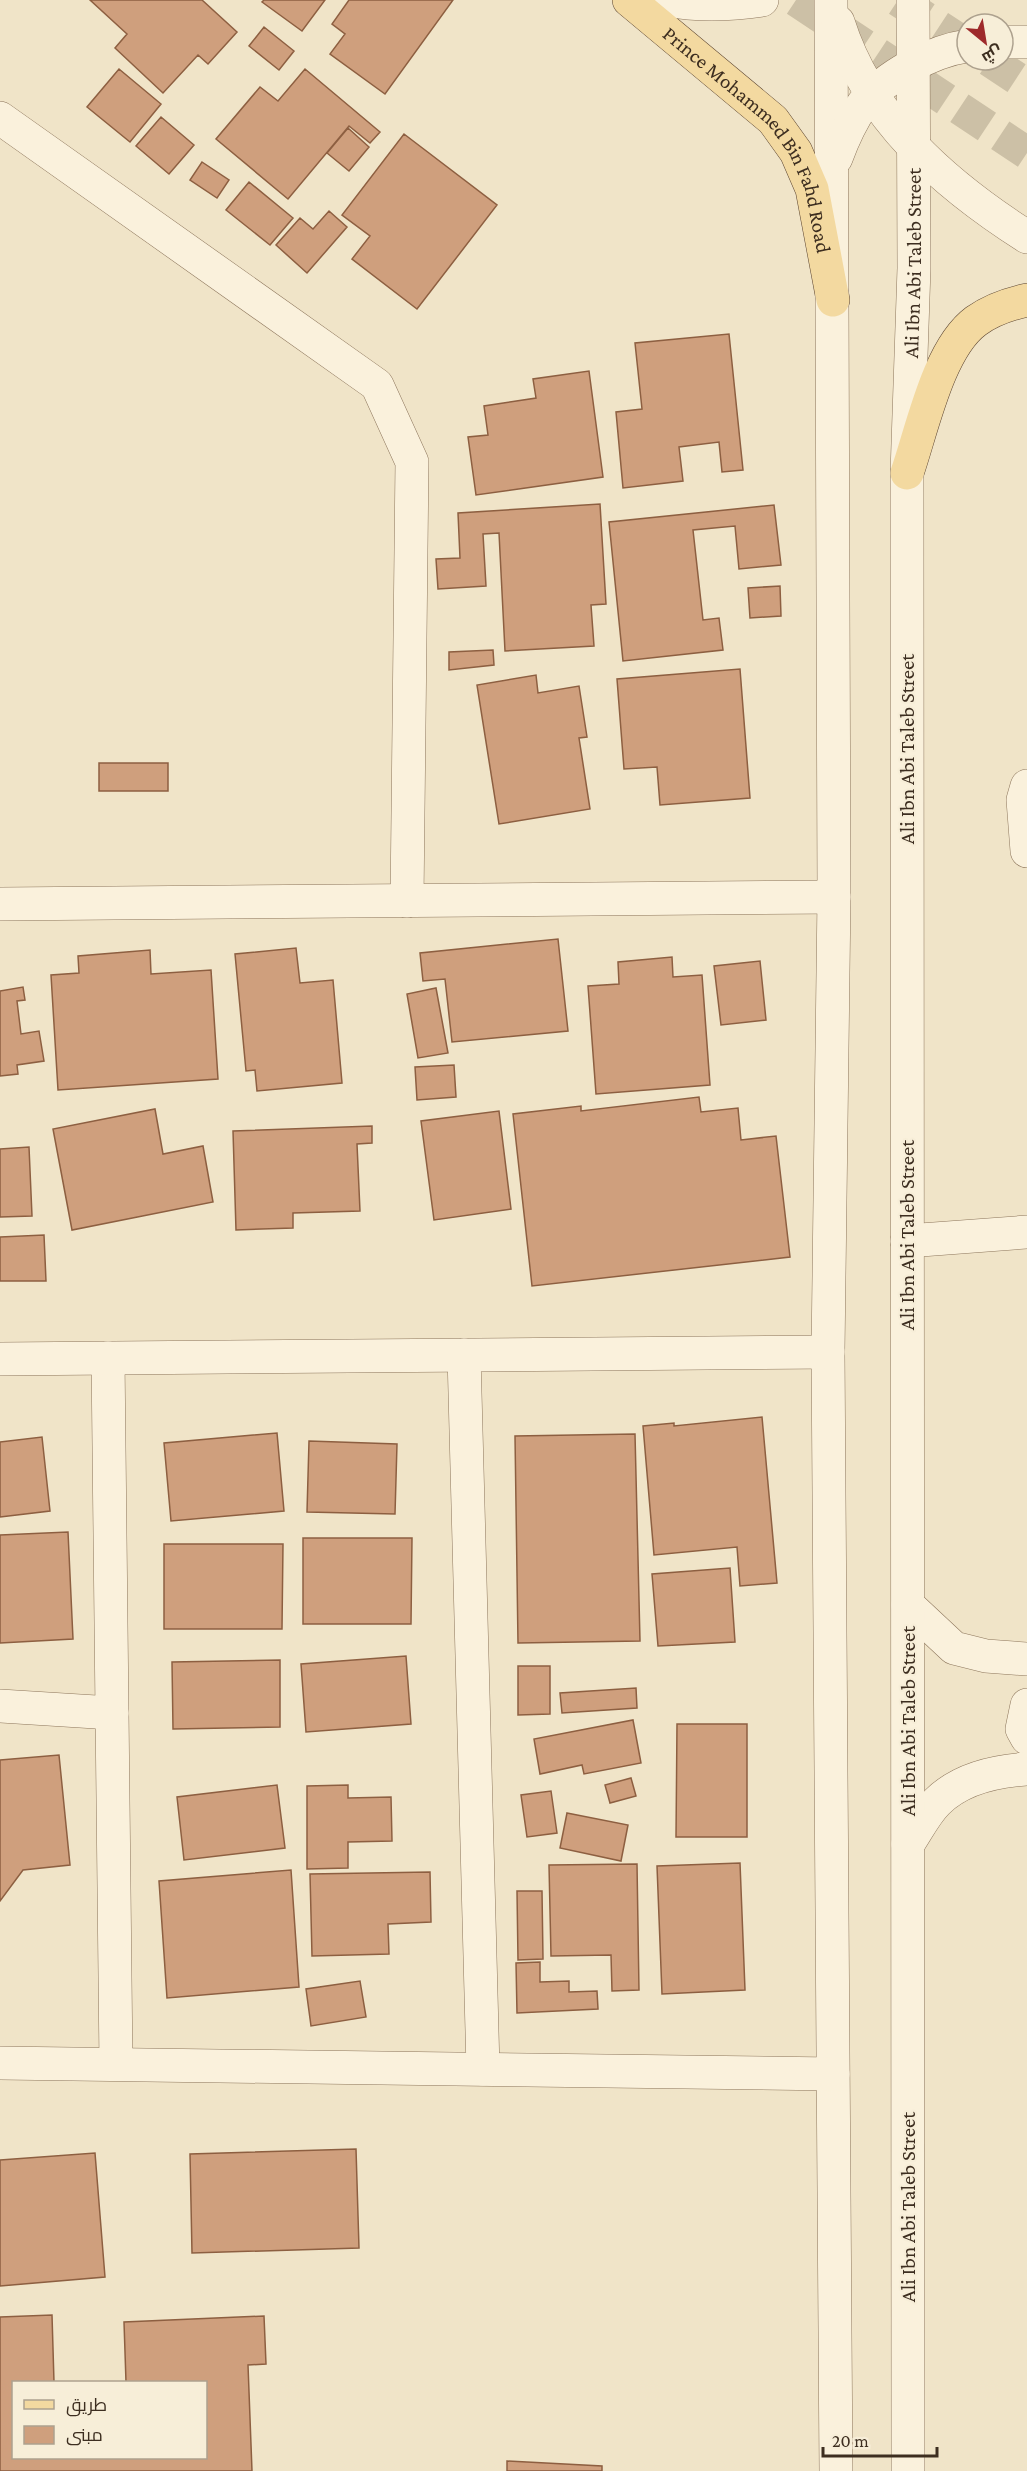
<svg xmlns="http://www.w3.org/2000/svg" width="1027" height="2471" viewBox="0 0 1027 2471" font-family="'Crimson Pro',Cairo,serif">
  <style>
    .building { fill: #cf9f7d; stroke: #8d5f41; stroke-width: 1.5 }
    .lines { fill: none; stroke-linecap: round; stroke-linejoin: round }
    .highway-tunnel { stroke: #ccc0a6; stroke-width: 33; stroke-dasharray: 33 16; stroke-linecap: butt }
    .minor-casing { stroke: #8d765c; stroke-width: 34 }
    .major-casing { stroke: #5b4430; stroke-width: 34 }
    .minor { stroke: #faf1dc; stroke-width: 33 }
    .major { stroke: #f3d9a0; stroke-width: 33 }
    .labels { text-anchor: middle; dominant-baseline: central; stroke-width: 4.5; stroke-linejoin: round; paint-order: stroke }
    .street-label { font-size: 21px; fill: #3d2e20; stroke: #f7eed8 }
  </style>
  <rect width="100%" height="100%" fill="#f0e4c8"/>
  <!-- building -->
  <path class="building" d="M90,0H202L237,32L208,64L198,55L163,93L115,48L127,34Z
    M264,0H325L302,31L262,2Z
    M349,0H453L385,94L330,54L345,34L332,24Z
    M264,27L294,51L279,70L249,46Z
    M119,69L161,104L130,142L87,107Z
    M305,69L380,132L370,143L349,126L288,199L216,139L260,87L278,101Z
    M161,117L194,145L169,174L136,146Z
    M348,128L369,147L349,171L327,153Z
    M404,134L497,205L417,309L352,259L370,236L342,215Z
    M202,162L229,180L217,198L190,180Z
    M249,182L293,218L270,245L226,210Z
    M329,211L347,227L307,273L276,245L300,218L313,229Z
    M729,334L743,470L722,472L719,442L679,447L683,481L623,488L616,412L642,409L635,343Z
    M589,371L603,477L476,495L468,437L488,435L484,406L536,398L533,379Z
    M600,504L606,604L591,605L594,646L505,651L499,533L483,534L486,586L438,589L436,559L460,558L458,513Z
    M774,505L781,565L739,569L735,526L693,530L703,620L719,618L723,650L623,661L609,522Z
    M780,586L781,616L750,618L748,588Z
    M493,650L494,665L449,670V652Z
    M740,669L750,798L660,805L657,767L624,769L617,679Z
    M536,675L538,693L579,686L587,737L579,738L590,809L499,824L477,685Z
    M99,763H168V791H99Z
    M558,939L568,1031L452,1042L445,979L423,981L420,953Z
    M296,948L300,983L333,980L342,1083L257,1091L255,1070L246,1071L235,954Z
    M150,950L151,974L211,970L218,1079L58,1090L51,975L79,973L78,956Z
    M672,957L673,977L702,975L710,1085L596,1094L588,986L619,984L618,962Z
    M760,961L766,1020L721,1025L714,966Z
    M23,987L25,1000L17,1001L21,1034L39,1031L44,1061L17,1065L18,1074L0,1076V991Z
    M436,988L448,1053L418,1058L407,994Z
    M454,1065L456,1097L417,1100L415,1067Z
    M699,1097L701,1112L738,1108L741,1140L776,1136L790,1257L532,1286L513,1114L581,1106V1111Z
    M155,1109L163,1154L203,1146L213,1202L72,1230L53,1129Z
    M499,1111L511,1209L434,1220L421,1121Z
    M372,1126V1143L357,1144L360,1211L293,1213V1228L236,1230L233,1131Z
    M29,1147L32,1216L0,1217V1149Z
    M44,1235L46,1281H0V1237Z
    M762,1417L777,1583L740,1586L737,1547L654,1555L643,1426L674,1423V1426Z
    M277,1433L284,1511L171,1521L164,1443Z
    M635,1434L640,1641L518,1643L515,1436Z
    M42,1437L50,1511L0,1517V1442Z
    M309,1441L397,1444L395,1514L307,1512Z
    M68,1532L73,1639L0,1643V1535Z
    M303,1538H412L411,1624H303Z
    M164,1544H283L282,1629H164Z
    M730,1568L735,1642L658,1646L652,1574Z
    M406,1656L411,1724L306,1732L301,1664Z
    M280,1660V1727L173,1729L172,1662Z
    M518,1666H550V1714L518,1715Z
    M636,1688L637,1708L562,1713L560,1693Z
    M633,1720L641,1763L584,1774L582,1765L540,1774L534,1739Z
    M677,1724H747V1837H676Z
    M59,1755L70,1865L23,1870L0,1901V1760Z
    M631,1778L636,1796L610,1803L605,1785Z
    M277,1785L285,1848L184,1860L177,1797Z
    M348,1785V1798L391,1797L392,1841L348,1842V1868L307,1869V1786Z
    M551,1791L557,1833L527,1837L521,1795Z
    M567,1813L628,1825L621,1861L560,1848Z
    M740,1863L745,1990L662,1994L657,1866Z
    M637,1864L639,1990L612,1991L611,1955L551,1956L549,1865Z
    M291,1870L299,1987L167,1998L159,1881Z
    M430,1872L431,1922L388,1924L389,1954L312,1956L310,1874Z
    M517,1891H542L543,1959L518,1960Z
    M540,1962V1982L569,1981V1992L597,1991L598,2009L517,2013L516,1963Z
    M360,1981L366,2017L311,2026L306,1989Z
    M356,2149L359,2248L192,2253L190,2154Z
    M95,2153L105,2277L0,2286V2160Z
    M52,2315L54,2382H14V2458H206V2382H126L124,2322L264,2316L266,2364L248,2365L252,2471H0V2317Z
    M507,2461L602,2466V2471H507Z"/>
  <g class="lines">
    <!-- highway-tunnel -->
    <path class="highway-tunnel" d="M796,0L1027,153
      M898,0L967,45
      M989,60L1027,85"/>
    <defs>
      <g id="minor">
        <path d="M666,0C699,6 729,5 762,0"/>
        <path d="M831,0L834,897L828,1352L836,2471"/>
        <path d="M838,22C868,118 944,184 1027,237"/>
        <path d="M1003,42H1027"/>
        <path d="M0,118L377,385L412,462L407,901"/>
        <path d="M836,158C843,139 851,121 863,104C886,76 932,51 967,46"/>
        <path d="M1027,786L1023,800L1027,851"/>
        <path d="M0,904L834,897"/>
        <path d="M907,1241L1027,1232"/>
        <path d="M464,1355L483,2069"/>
        <path d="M108,1358L116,2064"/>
        <path d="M0,1359L828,1352"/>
        <path d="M908,1605L954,1648L986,1656L1027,1659"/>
        <path d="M1027,1705L1022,1729L1027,1738"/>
        <path d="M0,1706L112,1713"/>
        <path d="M908,1844C917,1831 925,1814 937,1802C961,1778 995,1771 1027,1769"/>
        <path d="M0,2063L833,2074"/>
        <path id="s1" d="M908,2471L907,473L914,268L913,0"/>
      </g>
      <g id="major">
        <path id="s2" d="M629,0L773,120L796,152L812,189L833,300"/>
        <path d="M907,473C922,430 938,349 976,321C991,310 1009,304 1027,300"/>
      </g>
    </defs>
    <!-- minor casing -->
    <use href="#minor" class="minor-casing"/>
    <!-- major casing -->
    <use href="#major" class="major-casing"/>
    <!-- minor -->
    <use href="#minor" class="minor"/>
    <!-- major -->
    <use href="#major" class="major"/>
  </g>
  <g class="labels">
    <!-- street labels -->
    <g class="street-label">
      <text stroke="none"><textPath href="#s2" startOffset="190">Prince Mohammed Bin Fahd Road</textPath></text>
      <text stroke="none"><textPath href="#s1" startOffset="2208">Ali Ibn Abi Taleb Street</textPath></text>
      <text transform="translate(907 749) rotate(-90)">Ali Ibn Abi Taleb Street</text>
      <text transform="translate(907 1235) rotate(-90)">Ali Ibn Abi Taleb Street</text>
      <text transform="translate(908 1721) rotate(-90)">Ali Ibn Abi Taleb Street</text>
      <text transform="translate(908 2207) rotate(-90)">Ali Ibn Abi Taleb Street</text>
    </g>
  </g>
  <!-- legend -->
  <rect x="12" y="2381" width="195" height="78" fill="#f7eed8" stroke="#ada18e" stroke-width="1.5"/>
  <rect x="24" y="2400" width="30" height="9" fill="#f3d9a0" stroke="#ada18e" stroke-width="1.5"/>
  <text x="66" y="2411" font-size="18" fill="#3d2e20">طريق</text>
  <rect x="24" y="2426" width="30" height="18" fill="#cf9f7d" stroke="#ada18e" stroke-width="1.5"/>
  <text x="66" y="2441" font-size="18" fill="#3d2e20">مبنى</text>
  <!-- north arrow -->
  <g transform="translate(985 42) rotate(150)"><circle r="28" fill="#f7eed8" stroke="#ada18e" stroke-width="1.5"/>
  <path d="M0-4.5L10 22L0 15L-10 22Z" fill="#9e2a2b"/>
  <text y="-9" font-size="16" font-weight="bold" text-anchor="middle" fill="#3d2e20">ش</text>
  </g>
  <!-- scale -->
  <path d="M823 2447v9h114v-9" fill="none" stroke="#3d2e20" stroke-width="3"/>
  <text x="832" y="2447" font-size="18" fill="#3d2e20" stroke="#f7eed8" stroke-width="4.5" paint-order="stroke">20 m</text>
</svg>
